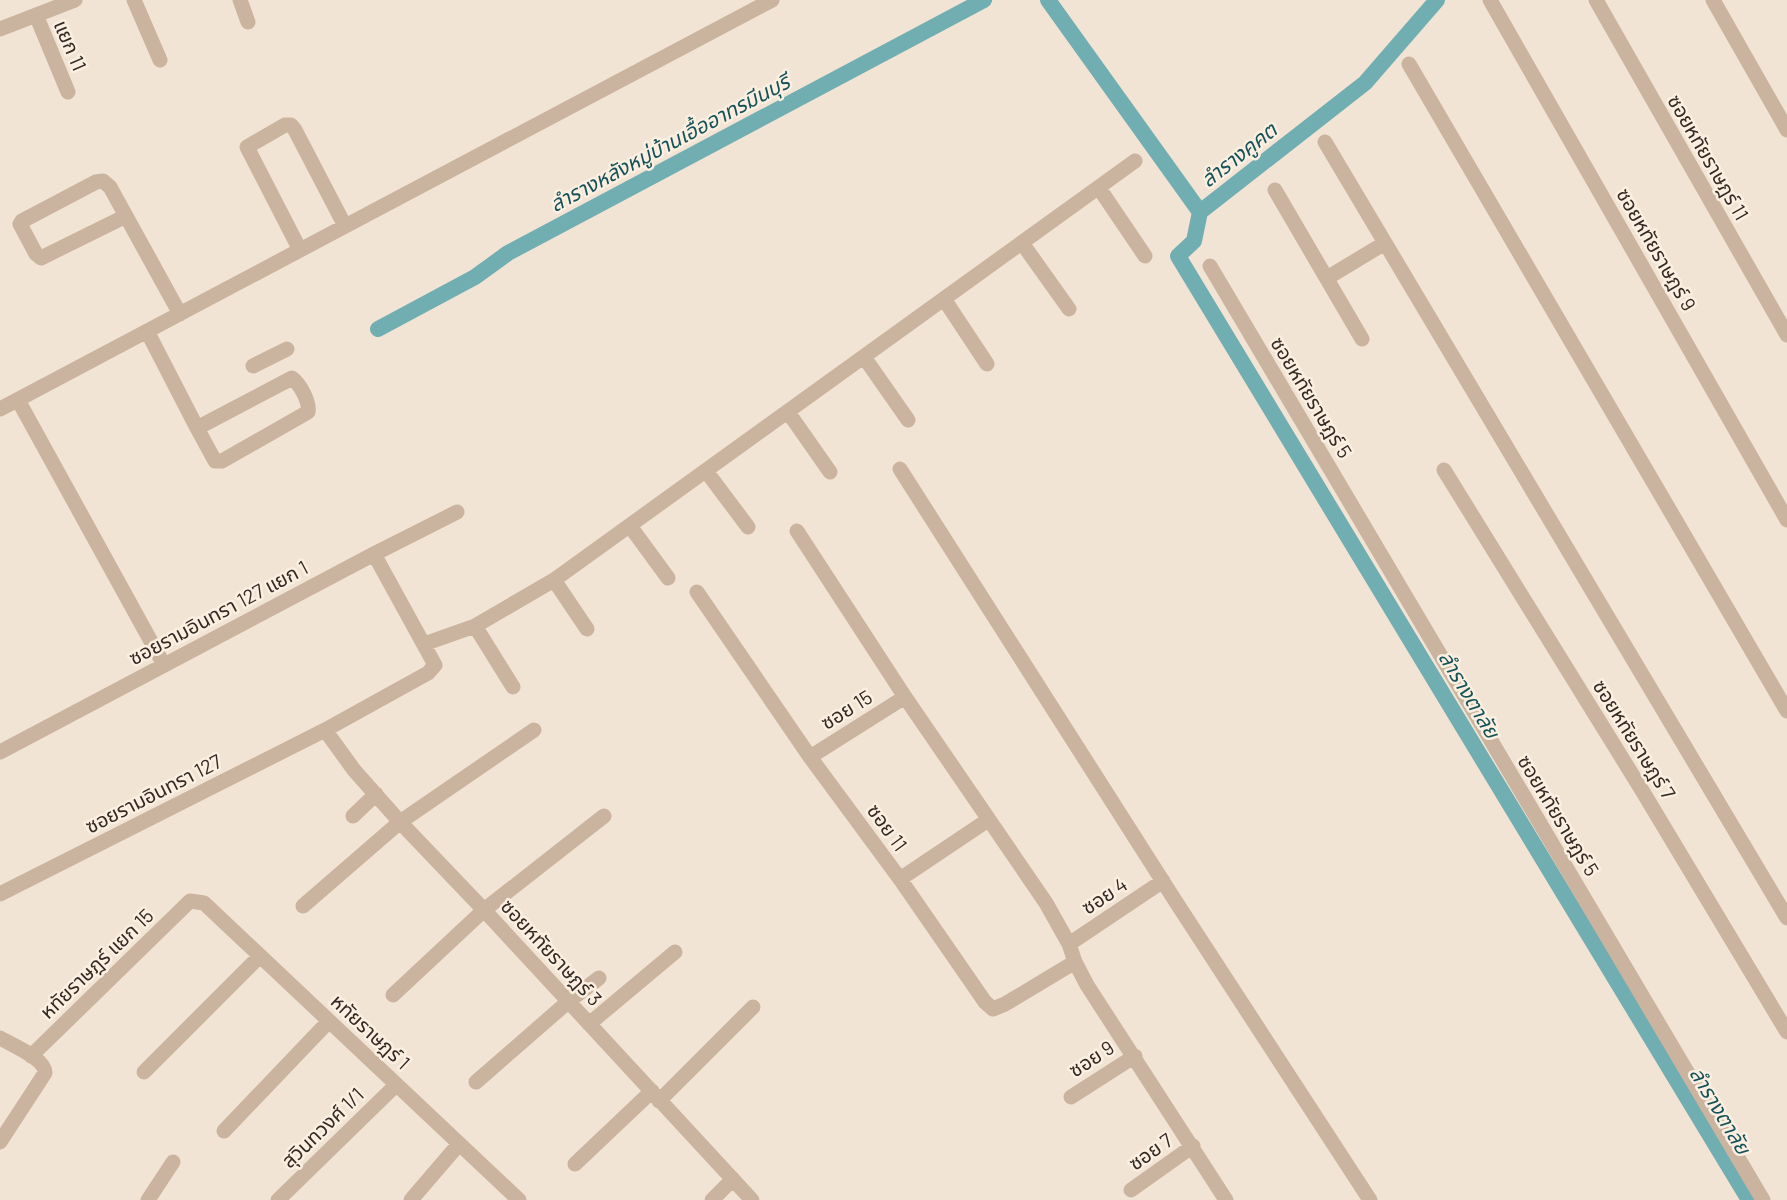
<svg xmlns="http://www.w3.org/2000/svg" width="1787" height="1200" viewBox="0 0 1787 1200" font-family="Barlow,'Noto Sans Thai',sans-serif">
  <style>
    .lines { fill: none; stroke-linecap: round; stroke-linejoin: round }
    .canal { stroke: #71aeb2; stroke-width: 16 }
    .street { stroke: #cbb49f; stroke-width: 15 }
    .labels { text-anchor: middle; dominant-baseline: central; stroke-width: 5; stroke-linejoin: round; paint-order: stroke }
    .street-label { font-size: 20px; fill: #342923; stroke: #faefe0 }
    .water-label { font-size: 21px; font-style: italic; fill: #165258; stroke: #faefe0 }
  </style>
  <rect width="100%" height="100%" fill="#f2e4d4"/>
  <g class="lines">
    <!-- canal -->
    <path class="canal" d="M1048,0L1200,212L1365,83L1437,0
      M1200,212L1194,241L1178,256L1749,1200
      M378,329L475,277L508,253L984,0"/>
    <!-- street -->
    <path class="street" d="M134,0L160,60
      M240,0L248,22
      M1490,0L1787,520
      M1596,0L1787,335
      M1713,0L1787,130
      M36,15L68,92
      M0,29L75,0
      M1409,64L1787,711
      M1325,142L1787,918
      M1099,188L1145,256
      M1275,190L1362,339
      M126,216L41,258L36,254L20,224L22,221L96,182L103,181L110,187L180,314
      M1022,243L1069,309
      M300,250L247,147L285,125H291L295,130L345,226
      M1210,266L1763,1200
      M1327,278L1385,243
      M944,299L987,364
      M147,331L197,428
      M864,357L908,420
      M253,366L287,349
      M292,378C300,384 310,402 308,412L222,461H215L197,428Z
      M18,400L164,665
      M0,409L772,0
      M788,412L830,472
      M900,469L1176,902L1370,1200
      M1444,470L1643,792L1787,1032
      M706,471L748,527
      M630,526L668,578
      M797,531L905,697L1046,903L1069,944L1075,962L1087,985L1226,1200
      M554,580L587,629
      M697,592L810,757L900,879L985,1002L993,1009L1005,1004L1075,962
      M475,626L513,687
      M424,644L475,626L554,580L1135,161
      M325,730L354,770L400,822L484,910L752,1200
      M0,752L374,554L457,512
      M810,757L905,697
      M353,816L376,794
      M900,879L988,820
      M0,894L325,730L428,673L435,665L374,554
      M303,906L400,822L534,730
      M1069,944L1163,881
      M393,995L484,910L604,816
      M589,1024L675,952
      M0,1038C12,1045 46,1059 45,1073L0,1142
      M31,1056L190,901L204,903L519,1200
      M144,1072L260,956
      M476,1082L569,1001L599,978
      M1071,1097L1135,1056
      M659,1101L753,1007
      M224,1131L329,1021
      M575,1164L652,1091
      M1131,1190L1193,1146
      M148,1200L173,1162
      M278,1200L396,1085
      M411,1200L459,1144
      M712,1200L733,1179"/>
  </g>
  <g class="labels">
    <!-- street labels -->
    <g class="street-label">
      <text transform="translate(71 45) rotate(67)">แยก 11</text>
      <text transform="translate(1709 157) rotate(60)">ซอยหทัยราษฎร์ 11</text>
      <text transform="translate(1657 249) rotate(60)">ซอยหทัยราษฎร์ 9</text>
      <text transform="translate(1312 397) rotate(59)">ซอยหทัยราษฎร์ 5</text>
      <text transform="translate(218 612) rotate(-28)">ซอยรามอินทรา 127 แยก 1</text>
      <text transform="translate(846 709) rotate(-32)">ซอย 15</text>
      <text transform="translate(1635 739) rotate(58)">ซอยหทัยราษฎร์ 7</text>
      <text transform="translate(153 793) rotate(-27)">ซอยรามอินทรา 127</text>
      <text transform="translate(1559 815) rotate(59)">ซอยหทัยราษฎร์ 5</text>
      <text transform="translate(888 827) rotate(54)">ซอย 11</text>
      <text transform="translate(1104 895) rotate(-33)">ซอย 4</text>
      <text transform="translate(552 952) rotate(47)">ซอยหทัยราษฎร์ 3</text>
      <text transform="translate(96 963) rotate(-44)">หทัยราษฎร์ แยก 15</text>
      <text transform="translate(371 1031) rotate(43)">หทัยราษฎร์ 1</text>
      <text transform="translate(1091 1058) rotate(-33)">ซอย 9</text>
      <text transform="translate(322 1127) rotate(-44)">สุวินทวงศ์ 1/1</text>
      <text transform="translate(1150 1151) rotate(-35)">ซอย 7</text>
    </g>
    <!-- water labels -->
    <g class="water-label">
      <text transform="translate(669 142) rotate(-28)">ลำรางหลังหมู่บ้านเอื้ออาทรมีนบุรี</text>
      <text transform="translate(1238 154) rotate(-38)">ลำรางคูคต</text>
      <text transform="translate(1470 694) rotate(59)">ลำรางตาลัย</text>
      <text transform="translate(1721 1110) rotate(59)">ลำรางตาลัย</text>
    </g>
  </g>
</svg>
